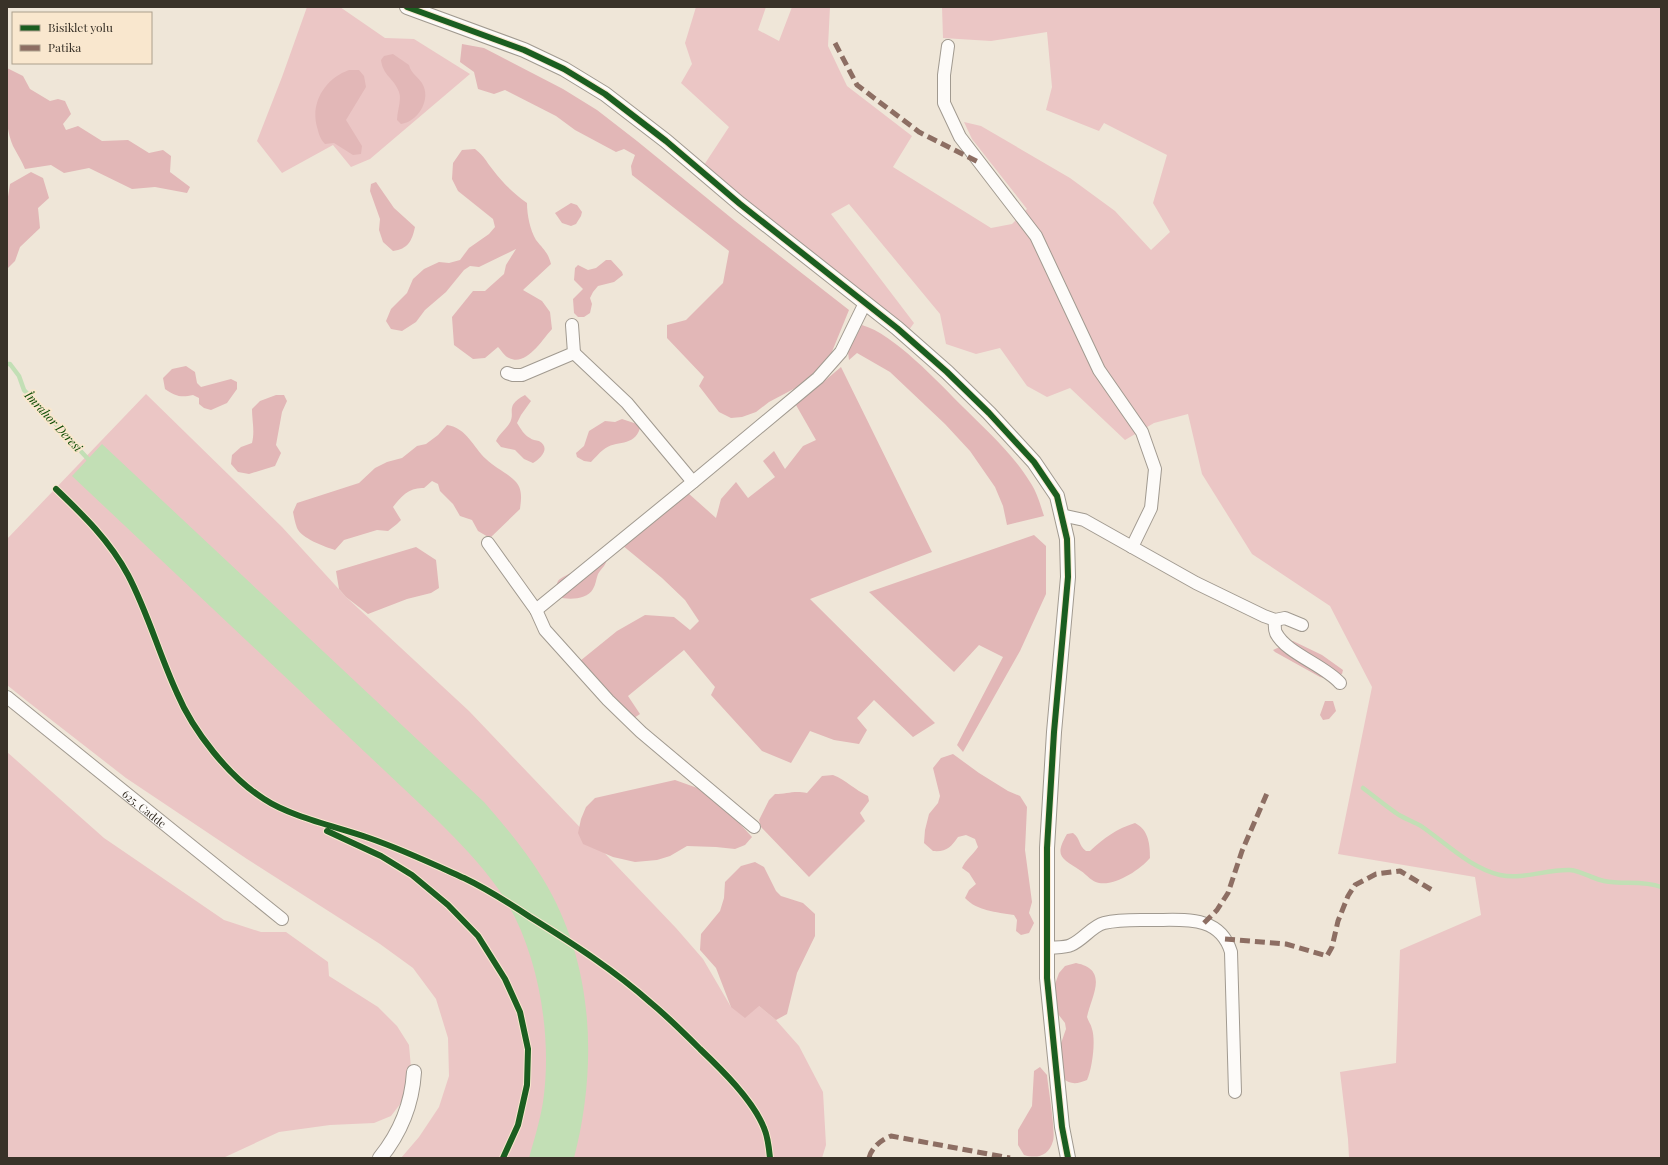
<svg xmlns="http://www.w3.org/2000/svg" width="1668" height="1165" viewBox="0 0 1668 1165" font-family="'Playfair Display',serif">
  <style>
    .green { fill: #ebc6c5 }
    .forest { fill: #e2b7b7 }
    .water { fill: #c2dfb5 }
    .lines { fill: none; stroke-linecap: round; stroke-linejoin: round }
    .stream { stroke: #c2dfb5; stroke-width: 4.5 }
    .minor-casing { stroke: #a19a90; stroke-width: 14 }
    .tertiary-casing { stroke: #a19a90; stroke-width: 16 }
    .minor { stroke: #fdfbf9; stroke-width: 12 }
    .tertiary { stroke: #fdfbf9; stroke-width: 14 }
    .quiet { stroke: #8d6e63; stroke-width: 5; stroke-dasharray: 10 5; stroke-linecap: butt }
    .cycleway-casing { stroke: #f9e7ce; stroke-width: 8 }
    .cycleway { stroke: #1b5e20; stroke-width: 6 }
    .labels { text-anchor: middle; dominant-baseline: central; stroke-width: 4; stroke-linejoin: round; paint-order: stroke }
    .street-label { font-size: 11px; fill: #393228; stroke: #f9e7ce }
    .water-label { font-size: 12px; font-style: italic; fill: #0c4a00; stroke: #f9e7ce }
  </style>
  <rect width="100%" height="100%" fill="#efe6d8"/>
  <!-- green -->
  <path class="green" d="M307,7H340L385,38L414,39L470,74L370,159L351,167L333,145L282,173L257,141L282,77Z
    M696,7H766L758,30L779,41L792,7H830L828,46L847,86L912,136L893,167L991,228L1012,224L1027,209L972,139L964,122L981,126L1070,178L1115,211L1151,250L1170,232L1153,203L1167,155L1104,123L1099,131L1046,110L1052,87L1047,32L991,41L943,38L942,7H1661V1158H1349L1348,1139L1340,1072L1396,1063L1400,950L1481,915L1475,877L1338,854L1372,687L1330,606L1252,554L1202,474L1188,414L1154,423L1125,440L1070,388L1047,397L1027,386L1000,348L976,354L946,344L940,314L849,204L831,214L914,323L909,330L743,200L704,165L729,127L681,83L692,64L685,43Z
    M146,394L282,527L346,597L469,711L676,928L703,959L731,1007L759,1006L776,1020L799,1046L823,1092L826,1145L822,1158H401L419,1137L439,1107L449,1076L448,1038L436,999L413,968L380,944L247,859L126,778L27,701L7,685V539Z
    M7,752L104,838L224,920L261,932H286L328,962L329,976L378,1007L397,1026L409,1045L411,1068L401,1103L391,1116L374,1123L330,1125L279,1132L223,1158H7Z"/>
  <!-- forest -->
  <path class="forest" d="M462,44L484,48L563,89L597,110L637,141L735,221L849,310L829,359L803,384L769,402L756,412L742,417L731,418L719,412L699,386L704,377L667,338V325L686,320L723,283L729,251L632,175L631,166L635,155L624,149L616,152L575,130L556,116L505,90L494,94L478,89L474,72L460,62Z
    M393,54L409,65C411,74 420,78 423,85C431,101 417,122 401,124L397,120C397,111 402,100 399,92C394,78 383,76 381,60L384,56Z
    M7,68L23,76L30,89L50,101L58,99L65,101L71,114L63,124L66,130L78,126L102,141L128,140L149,153L163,150L171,156L170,172L190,187L187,193L155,187L132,189L89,168L64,173L51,165L25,169C22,161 17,154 13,146C3,123 7,93 7,68Z
    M349,70H359L364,76L366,87L346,120L362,146L361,154L353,155L334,143L325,144C320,139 319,134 317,127C310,102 326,78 349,70Z
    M475,149C485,157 485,160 493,170C503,183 513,193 527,203C527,215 530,230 536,240C543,249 548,252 551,264L523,290L542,301L550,312L552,329C542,340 526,367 509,358C505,357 501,350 498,347L485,358L473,359L454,345L452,317L473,291H485L504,274L506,265L516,249L479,267L470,266L464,270L446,292L425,310L416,322L402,331L391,329L386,321L391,309L407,293L413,279L424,269L439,262L449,263L460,260L469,248L489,234L495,227L493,219L458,191L452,179L453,163L462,150Z
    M31,172L43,178L49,198L38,208L40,228L20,247L15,261L7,269V203L10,184Z
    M376,182L394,208L415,227C412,241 408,249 393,251L383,242L379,230L380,219L370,191L371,184Z
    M571,203L577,205L582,212L581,216L576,224L571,226L562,223L555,213Z
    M606,260H611L622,272L623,275L614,282L598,286L593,292L590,298L592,304L590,313L584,317H578L574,313L573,299L583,289L574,280L575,268L578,265L588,270L596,268Z
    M862,325C894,334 939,383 963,407C986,430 1013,454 1030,482C1037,492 1040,504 1044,516L1007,525L1003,506L995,487L970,451L945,424L890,372L857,353L849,360L848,352Z
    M186,366L195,372L197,383L201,387L231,379L237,382V389L227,403L211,410L204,408L199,404V398L193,395C181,398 175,396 165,389L163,378L172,369Z
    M841,367L932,552L810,599L935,723L913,737L874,700L857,718L867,730L859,744L834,740L810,731L791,763L762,751L711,695L715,687L684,650L628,696L640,714L634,718L610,696L580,661L617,631L645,615L674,617L690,630L699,621L685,600L662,578L622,545L688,493L716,518L721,499L736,482L748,498L775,477L763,461L774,451L785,469L803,446L816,440L796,405Z
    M276,395H284L287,401L282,412L276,445L281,453L275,466L249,474L238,472L231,464L232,455L241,447L252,443C255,431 252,421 252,409L260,401Z
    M525,395L531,401L521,415L517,423C521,429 524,435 530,438C532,440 536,440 539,441C551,448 541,458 533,463L524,459L515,450L501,447L496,441C499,434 505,430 509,424C517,412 503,407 525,395Z
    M622,419L637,424L640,428C634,448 616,439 603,450C599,453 595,458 591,462L584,461L577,457L576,453L584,446L589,431L605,421L615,422Z
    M447,425C467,428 473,447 486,459C494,467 509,474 516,482C523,490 521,500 520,509L490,538L478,531L472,520L460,516L453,504L440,491L438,484L432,481L424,488C410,487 401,496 393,507L401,520L397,524L388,531L377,530L344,540L335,550C325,547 301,538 297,528C295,523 294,517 293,512L297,503L359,483L375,468L387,462L402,458L417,446L426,444L438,435Z
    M1034,535L1046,546V594L1020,651L963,752L957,745L1003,657L979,645L954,672L869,592Z
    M416,547L436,560L439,588L431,593L407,599L368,614L346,597L339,589L336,571Z
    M607,558C606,566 602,567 598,574C596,579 596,584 593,589C587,600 568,600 558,597L555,590C556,587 557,583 558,581C562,575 598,562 607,558Z
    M1293,641L1322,655L1343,670L1342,674L1328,679L1320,677L1275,652L1273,650Z
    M1325,701H1333L1336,711L1329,719L1323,720L1320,715Z
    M953,754L979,773L1008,791L1020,796L1027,807L1025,850L1032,902L1029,913L1034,923L1029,933L1021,935L1016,931L1017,920L1014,915C996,912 977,911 965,898L969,890L976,884L969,873L962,868C965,860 973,855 978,847L975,839L966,835L958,837C951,847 947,852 933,851L924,843L925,830L929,814L938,803L940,796L933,768L941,758Z
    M833,775C846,780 855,790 868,796L869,801L860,813L865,821L809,877L761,827L759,820L769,800L775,794C787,794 794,790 807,793L822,776Z
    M675,780L703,790L720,802L752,837L745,845L735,849L716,847L687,846L670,856L657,860L635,862L613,857L583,844L578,833L581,819L586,807L595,798Z
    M1135,823C1149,830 1150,845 1150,858C1140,870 1115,886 1099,883C1092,882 1087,875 1081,871C1063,858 1053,858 1067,834L1073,833C1081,839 1078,845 1086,851H1090C1104,838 1116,829 1135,823Z
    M755,862L764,867L776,891L781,896L803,903L815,914V936L797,973L787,1014L776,1020L759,1006L745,1018L731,1007L716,968L700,950L701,934L720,911L724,898L725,882L741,866Z
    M1076,963C1110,970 1091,996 1087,1017C1088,1021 1091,1024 1092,1029C1096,1041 1092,1069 1087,1080C1077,1084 1071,1085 1062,1078L1059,1049L1066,1029L1065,1023L1058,1014L1053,996L1055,984L1059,973L1065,966Z
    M1040,1067L1047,1075C1048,1087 1056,1132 1053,1141C1049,1156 1037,1159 1024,1155L1018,1145V1130L1032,1106L1034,1071Z"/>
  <!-- water -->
  <path class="water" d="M102,444L484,802C505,826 526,851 543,879C594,963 598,1065 574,1158H529C534,1140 540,1121 543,1102C553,1035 538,946 499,890C481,864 459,842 437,820L72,476Z"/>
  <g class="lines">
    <!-- stream -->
    <path class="stream" d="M7,364H10L19,376L24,390L88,459
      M1363,788C1375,797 1387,807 1399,815C1406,819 1414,822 1421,826C1446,843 1470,868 1500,875C1523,880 1547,869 1570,870C1582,871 1593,879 1604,881C1623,885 1642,880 1661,887"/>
    <defs>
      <g id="minor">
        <path d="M948,46L944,75V103L960,137L1036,236L1099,370L1142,432L1155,469L1151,508L1132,547"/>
        <path d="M574,353L627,403L693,482"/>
        <path d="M507,373L513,375H522L574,353L572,325"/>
        <path d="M1061,515L1084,520L1196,583L1264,616L1275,620L1285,618L1302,625"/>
        <path d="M488,543L536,610L545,630L608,700L641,732L754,827"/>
        <path d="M536,610L693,482L818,378L841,352L865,303"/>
        <path d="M1275,620C1275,624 1274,629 1276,633C1286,653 1324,665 1340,683"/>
        <path id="s1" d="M7,697L282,919"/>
        <path d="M1047,948C1054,947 1065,948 1071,945C1083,940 1092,926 1104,923C1120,919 1137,920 1153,920C1184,920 1220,915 1231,952L1235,1092"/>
      </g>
      <path id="tertiary" d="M407,7L524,50L564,69L605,94L666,141L740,204L897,328L947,372L989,413L1034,462L1057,496L1067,539L1068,577L1054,732L1047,848V978L1062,1127L1068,1158
        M380,1158C401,1132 412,1104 414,1072"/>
    </defs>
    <!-- minor casing -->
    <use href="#minor" class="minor-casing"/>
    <!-- tertiary casing -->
    <use href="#tertiary" class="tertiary-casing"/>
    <!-- minor -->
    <use href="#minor" class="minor"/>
    <!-- tertiary -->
    <use href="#tertiary" class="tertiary"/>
    <!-- quiet -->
    <path class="quiet" d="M835,43L857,85L919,132L980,163
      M1204,923L1217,910L1228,893L1242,851L1268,791
      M1225,939L1286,944L1327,956L1332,947L1338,921L1348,896L1355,885L1376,874L1400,871L1432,890
      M869,1158C871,1148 882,1139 891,1136L1010,1158"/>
    <defs>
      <path id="cycleway" d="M407,7L524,50L564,69L605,94L666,141L740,204L897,328L947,372L989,413L1034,462L1057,496L1067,539L1068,577L1054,732L1047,848V978L1062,1127L1068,1158
        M56,489C83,515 110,541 128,575C148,613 159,654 177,693C193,731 229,777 264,799C291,817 338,827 369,838C401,849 433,864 464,878C487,889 509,903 530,917C572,943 614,970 651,1003C668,1017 684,1033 700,1049C721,1069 753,1100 764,1128C768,1137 769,1148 770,1158
        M327,831L381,856L412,875L448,905L478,936L505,979L520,1012L528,1049L527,1085L518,1125L503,1158"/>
    </defs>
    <!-- cycleway casing -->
    <use href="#cycleway" class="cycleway-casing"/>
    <!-- cycleway -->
    <use href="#cycleway" class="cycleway"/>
  </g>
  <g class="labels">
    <!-- street labels -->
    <g class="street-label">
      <text stroke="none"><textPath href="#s1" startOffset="177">625. Cadde</textPath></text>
    </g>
    <!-- water labels -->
    <g class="water-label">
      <text transform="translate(54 421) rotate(47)">İmrahor Deresi</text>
    </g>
  </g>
  <!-- border -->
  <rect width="1668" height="1165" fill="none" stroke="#393228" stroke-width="16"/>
  <!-- legend -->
  <rect x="12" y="12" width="140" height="52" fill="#f9e7ce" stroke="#ac9f8c"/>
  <rect x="20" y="25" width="20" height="6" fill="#1b5e20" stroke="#ac9f8c"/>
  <text x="48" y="32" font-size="12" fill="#393228">Bisiklet yolu</text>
  <rect x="20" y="45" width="20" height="6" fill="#8d6e63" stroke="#ac9f8c"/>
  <text x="48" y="52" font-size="12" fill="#393228">Patika</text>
</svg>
